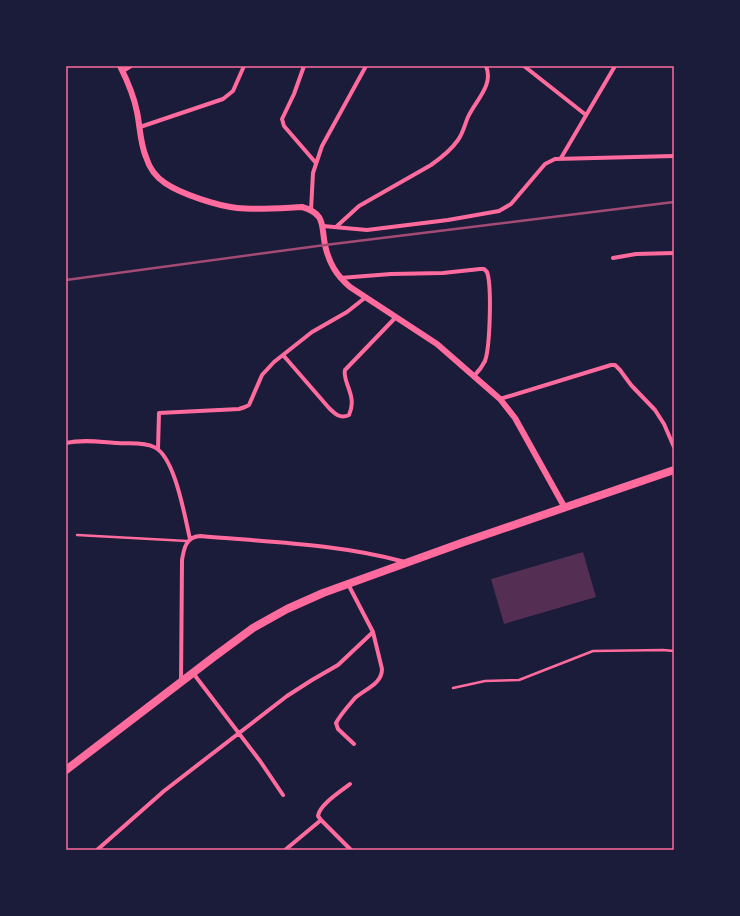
<svg xmlns="http://www.w3.org/2000/svg" width="740" height="916" viewBox="0 0 740 916" font-family="Montserrat,sans-serif">
  <style>
    .building { fill: #542f53 }
    .lines { fill: none; stroke-linecap: round; stroke-linejoin: round }
    .service { stroke: #ff6b9d; stroke-width: 2.5 }
    .minor { stroke: #ff6b9d; stroke-width: 4 }
    .tertiary { stroke: #ff6b9d; stroke-width: 6 }
    .trunk { stroke: #ff6b9d; stroke-width: 8 }
    .rail { stroke: #a44b75; stroke-width: 2.5 }
    .neatline { fill: none; stroke: #ff6b9d; stroke-width: 1.5 }
  </style>
  <rect width="100%" height="100%" fill="#1b1b3a"/>
  <!-- building -->
  <path class="building" d="M583,552L596,597L504,624L491,579Z"/>
  <g class="lines">
    <!-- service -->
    <path class="service" d="M77,535L187,541
      M453,688L485,681L519,680L593,651L663,650L674,651"/>
    <!-- minor -->
    <path class="minor" d="M304,66L294,94L282,119L284,126L316,163
      M524,66L586,115
      M123,71L131,66
      M140,127L223,99L233,91L244,66
      M561,158L615,66
      M311,210L313,173L322,146L366,66
      M323,226L367,230L448,220L499,211L511,204L545,164L555,159L674,156
      M336,227L359,206L431,165C441,158 451,150 458,140C463,133 465,124 468,117C476,100 494,85 486,66
      M613,258L636,254L674,253
      M340,278L391,274L443,273L480,269H484L487,272C492,286 490,347 485,361C482,367 478,372 474,376
      M283,355L329,408C335,414 340,419 349,415C358,396 342,382 345,370L396,317
      M500,399L611,365H615L620,370L631,385L655,410L664,424L674,447
      M66,443C83,439 101,442 118,443C129,444 144,442 154,447C175,456 185,518 190,539
      M158,449L159,413L239,409L245,407L249,405L262,375L274,362L312,332L347,312L366,297
      M348,584L373,632L382,669C382,684 365,689 355,698C349,705 340,715 336,723L338,729L354,744
      M193,673L260,761L283,795
      M181,682L182,560C184,548 186,537 200,536C269,542 339,544 405,562
      M350,784C341,791 319,805 318,816L321,820L351,850
      M97,850L164,791L287,696L312,680L338,665L373,632
      M285,850L321,820"/>
    <!-- tertiary -->
    <path class="tertiary" d="M120,66C127,80 134,96 137,112C140,126 140,143 146,157C149,167 156,177 165,183C181,194 218,206 237,208C258,210 281,208 302,207C326,214 321,225 325,245C329,263 336,275 350,287L437,344L500,399L515,418L565,508"/>
    <!-- trunk -->
    <path class="trunk" d="M66,770L215,656L253,628L287,609L323,593L464,542L674,470"/>
    <!-- rail -->
    <path class="rail" d="M66,280L325,245L674,202"/>
  </g>
  <!-- border -->
  <rect width="740" height="916" fill="none" stroke="#1b1b3a" stroke-width="134"/>
  <rect x="67" y="67" width="606" height="782" class="neatline"/>
</svg>
